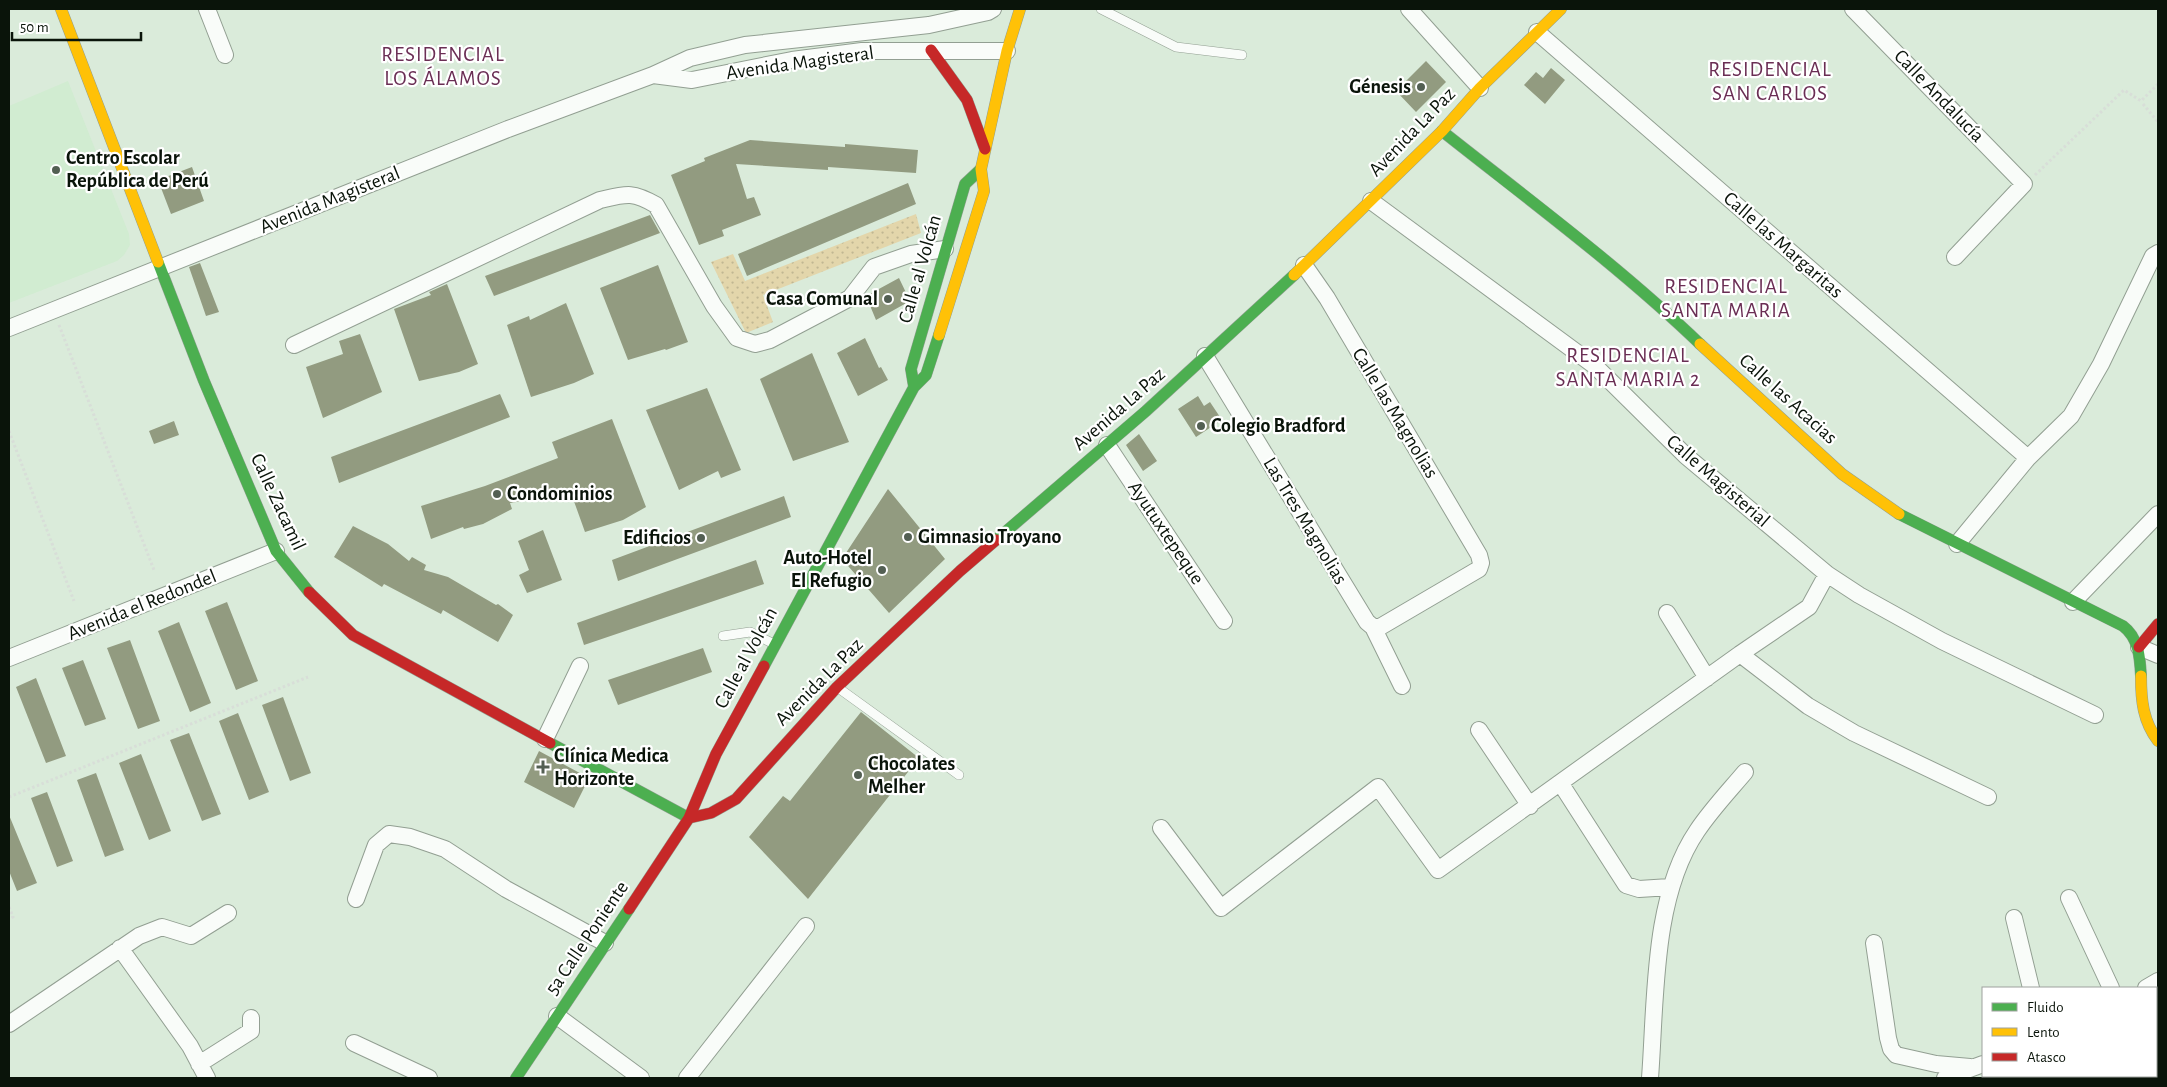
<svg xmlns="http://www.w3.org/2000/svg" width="2167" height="1087" viewBox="0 0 2167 1087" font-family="'Alegreya Sans',sans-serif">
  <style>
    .built { fill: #d1ecd1 }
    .park { fill: url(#park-dots) }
    .building { fill: #929b80 }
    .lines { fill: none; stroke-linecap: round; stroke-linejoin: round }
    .lane-casing { stroke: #929f92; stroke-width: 10 }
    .street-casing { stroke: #929f92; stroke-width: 18 }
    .fast-casing { stroke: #929f92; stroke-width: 12 }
    .slow-casing { stroke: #929f92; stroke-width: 12 }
    .jam-casing { stroke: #929f92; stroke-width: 12 }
    .path { stroke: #d8ded8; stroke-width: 3; stroke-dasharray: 2.5 2.5; stroke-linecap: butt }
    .lane { stroke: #f9fcf9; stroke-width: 9 }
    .street { stroke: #f9fcf9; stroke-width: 16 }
    .fast { stroke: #4caf50; stroke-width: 11 }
    .slow { stroke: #ffc107; stroke-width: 11 }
    .jam { stroke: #c62828; stroke-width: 11 }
    .poi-dot { fill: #535f53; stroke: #fff; stroke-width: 2 }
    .labels { text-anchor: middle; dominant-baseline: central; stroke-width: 4.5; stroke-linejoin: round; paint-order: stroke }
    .street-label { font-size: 20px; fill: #0a140a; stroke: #fff }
    .poi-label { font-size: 20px; font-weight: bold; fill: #0a140a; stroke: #fff; text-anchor: start }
    .neighbourhood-label { font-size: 21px; letter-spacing: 1px; fill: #6a2e54; stroke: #fff }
  </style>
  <defs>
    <pattern id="park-dots" width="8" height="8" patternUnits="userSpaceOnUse" patternTransform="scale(1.25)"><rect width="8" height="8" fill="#e3d6ab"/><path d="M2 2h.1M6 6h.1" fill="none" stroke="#c1b792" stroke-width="1.8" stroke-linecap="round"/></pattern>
  </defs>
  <rect width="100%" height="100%" fill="#daebda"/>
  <!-- built -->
  <path class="built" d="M68,81L129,234L130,245L124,255L117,261L9,303V106Z"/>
  <!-- park -->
  <path class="park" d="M916,214L921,233L763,295L773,322L746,333L711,262L733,254L745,281Z"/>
  <!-- building -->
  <path class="building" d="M1426,61L1446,82L1416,112L1396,91Z
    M1551,68L1565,80L1545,104L1524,85L1536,72L1543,78Z
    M750,140L845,147V144L918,150L916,173L828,167V170L736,164L747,199L754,197L761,215L722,230L724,236L699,245L671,175L705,161L704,158Z
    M192,167L204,201L171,214L158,180Z
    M908,183L916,204L747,276L738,254Z
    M650,215L660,233L494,296L485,276Z
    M200,263L219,312L206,316L189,267Z
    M658,265L688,342L666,350L665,349L628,360L600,288Z
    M899,278L910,301L876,320L866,296Z
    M447,284L478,364L459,372L419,381L394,309L431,295L429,292Z
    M566,303L594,374L574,383L531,397L507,325L529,316L530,320Z
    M360,334L382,392L323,418L306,367L343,354L339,341Z
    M865,338L879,368L881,367L888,380L858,396L837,353Z
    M812,353L849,442L793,461L760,379Z
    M707,388L741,470L721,478L718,471L679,490L646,410Z
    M500,394L510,417L339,483L331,457Z
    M1198,396L1204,406L1210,402L1222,420L1196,437L1178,409Z
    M612,419L646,507L623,520L585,532L571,493L510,503L512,509L483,524L464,529L463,527L431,539L421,506L485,486L558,458L552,442Z
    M174,421L179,435L154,444L149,431Z
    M1139,434L1157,461L1143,471L1126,445Z
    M888,489L945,559L889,613L842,559Z
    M784,496L791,517L618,581L612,560Z
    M353,526L388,544L409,561L412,557L426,565L424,570L448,577L496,605L498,604L513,615L498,642L443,610L441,614L384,584L382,587L334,557Z
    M543,530L562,580L527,593L519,575L529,570L518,541Z
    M756,560L764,584L584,645L577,623Z
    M227,602L258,681L236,690L205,611Z
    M179,622L211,703L190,712L158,631Z
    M130,640L160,721L138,729L107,648Z
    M703,648L712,672L618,705L608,680Z
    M83,660L106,719L85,726L62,668Z
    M36,678L66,756L46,763L16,687Z
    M283,697L311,773L290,781L262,705Z
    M861,712L919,758L808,899L749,837L783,796L790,801Z
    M238,713L269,792L249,800L219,721Z
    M189,733L221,814L202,821L170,740Z
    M539,751L589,778L574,808L524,782Z
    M141,754L171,831L149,840L119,763Z
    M96,773L124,850L105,857L77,780Z
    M47,792L73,861L57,867L31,798Z
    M9,815L37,883L17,891L9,871Z"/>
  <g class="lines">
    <defs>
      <path id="lane" d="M1101,9L1176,47L1242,55
        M723,636L750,632L774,644
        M837,687L959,775"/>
      <path id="street" d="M207,9L225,55
        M1409,9L1480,88
        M1853,9L2024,184L1955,257
        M1537,32L2028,458
        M653,75L692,80L792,60L862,51H1007
        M1371,201L1595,366L1686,456L1827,574L1859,595L1942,641L2095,715
        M1304,265L1327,298L1479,555L1481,563L1479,569L1380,627H1373
        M9,328L508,129L653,75L690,58L745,45L929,25L988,12L993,9
        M294,345L600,200C626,194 632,191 656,205L714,306L737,338L755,344L770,340L850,298L874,267L911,254L945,249
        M1205,356L1367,622L1373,627L1402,686
        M1107,445L1224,621
        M1957,544L2028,458L2071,416L2101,364L2153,256L2158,253
        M2073,602L2158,514
        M1667,613L1707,678
        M2139,647L2158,655
        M1740,654L1808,706L1854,733L1988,797
        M9,658L276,551
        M1479,730L1530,806
        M545,739L580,666
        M1561,784L1626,885L1639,889L1670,887
        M1161,828L1221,908L1378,787L1438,870L1740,654L1809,607L1827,574
        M2069,898L2111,988
        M356,899L376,845L389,834L410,837L445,849L506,889L605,943
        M2014,918L2031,988
        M1874,943L1888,1038L1891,1049L1896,1055L1936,1064L1970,1067
        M120,948L190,1046L207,1078
        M2146,988L2158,981
        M557,1016L641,1078
        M9,1024L139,936L162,927L191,936L228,913
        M354,1043L429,1078
        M199,1064L251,1031V1018
        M2156,1065H2158
        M687,1078L806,926
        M1650,1078C1656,1000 1652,897 1697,831C1711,810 1729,791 1745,772
        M1945,1078L1983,1064
        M2131,1078L2133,1076"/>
      <path id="fast" d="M1442,131C1529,200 1620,267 1700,344
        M158,262L204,381L276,551L309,592
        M914,387L911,369L965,184L981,169
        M1899,514L2123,626C2139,638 2140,658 2141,676
        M996,540L1146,411L1294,275
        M764,666L914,387L926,375L939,335
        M550,743L689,818
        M516,1078L629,909"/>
      <path id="slow" d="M61,9L158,262
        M1294,275L1442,131L1480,88L1561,9
        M939,335L984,191L981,169L1007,51L1020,9
        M1700,344L1842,474L1899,514
        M2141,676C2141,701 2143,721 2158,741"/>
      <path id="jam" d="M931,50L967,100L985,149
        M309,592L353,635L550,743
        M2139,647L2158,624
        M689,818L711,813L736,799L837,687L960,571L996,540
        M629,909L689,818L716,754L764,666"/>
    </defs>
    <!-- lane casing -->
    <use href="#lane" class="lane-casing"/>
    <!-- street casing -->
    <use href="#street" class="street-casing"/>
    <!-- fast casing -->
    <use href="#fast" class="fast-casing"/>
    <!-- slow casing -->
    <use href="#slow" class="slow-casing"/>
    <!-- jam casing -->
    <use href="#jam" class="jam-casing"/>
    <!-- path -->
    <path class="path" d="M2143,104L2158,122
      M2035,175L2124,90L2141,101L2158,84
      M59,325L154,570
      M9,431L74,601
      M9,797L308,677
      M9,907L13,917L9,919"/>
    <!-- lane -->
    <use href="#lane" class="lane"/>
    <!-- street -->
    <use href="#street" class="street"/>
    <!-- fast -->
    <use href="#fast" class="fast"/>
    <!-- slow -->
    <use href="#slow" class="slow"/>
    <!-- jam -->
    <use href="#jam" class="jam"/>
  </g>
  <!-- markers -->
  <g class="poi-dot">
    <circle cx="1421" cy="87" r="5"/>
    <circle cx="56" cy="170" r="5"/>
    <circle cx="888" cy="299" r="5"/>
    <circle cx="1201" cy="426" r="5"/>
    <circle cx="497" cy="494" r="5"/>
    <circle cx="908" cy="537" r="5"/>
    <circle cx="701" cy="538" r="5"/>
    <circle cx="882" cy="570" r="5"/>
    <path d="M540.5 759.5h5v5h5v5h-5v5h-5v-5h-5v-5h5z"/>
    <circle cx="858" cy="775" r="5"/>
  </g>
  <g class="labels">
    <!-- street labels -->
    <g class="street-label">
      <text transform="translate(800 63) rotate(-8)">Avenida Magisteral</text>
      <text transform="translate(1939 96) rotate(46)">Calle Andalucía</text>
      <text transform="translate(1412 132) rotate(-46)">Avenida La Paz</text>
      <text transform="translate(330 200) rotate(-22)">Avenida Magisteral</text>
      <text transform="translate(1783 245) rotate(41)">Calle las Margaritas</text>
      <text transform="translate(920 269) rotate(-74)">Calle al Volcán</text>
      <text transform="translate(1788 399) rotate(42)">Calle las Acacias</text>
      <text transform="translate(1119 409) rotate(-41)">Avenida La Paz</text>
      <text transform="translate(1395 413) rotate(59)">Calle las Magnolias</text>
      <text transform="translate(1718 481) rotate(41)">Calle Magisterial</text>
      <text transform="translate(278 502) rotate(65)">Calle Zacamil</text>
      <text transform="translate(1305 521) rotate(59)">Las Tres Magnolias</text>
      <text transform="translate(1166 533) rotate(56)">Ayutuxtepeque</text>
      <text transform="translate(142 605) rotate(-22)">Avenida el Redondel</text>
      <text transform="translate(746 658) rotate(-62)">Calle al Volcán</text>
      <text transform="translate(819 682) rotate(-45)">Avenida La Paz</text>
      <text transform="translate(587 938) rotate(-56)">5a Calle Poniente</text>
    </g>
    <!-- poi labels -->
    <g class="poi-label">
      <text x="1411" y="87" text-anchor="end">Génesis</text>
      <text x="66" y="158">Centro Escolar<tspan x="66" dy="23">República de Perú</tspan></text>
      <text x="878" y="299" text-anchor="end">Casa Comunal</text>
      <text x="1211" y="426">Colegio Bradford</text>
      <text x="507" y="494">Condominios</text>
      <text x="918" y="537">Gimnasio Troyano</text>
      <text x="691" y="538" text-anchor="end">Edificios</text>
      <text x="872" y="558" text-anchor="end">Auto-Hotel<tspan x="872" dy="23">El Refugio</tspan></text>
      <text x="554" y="756">Clínica Medica<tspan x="554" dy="23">Horizonte</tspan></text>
      <text x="868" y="764">Chocolates<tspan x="868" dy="23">Melher</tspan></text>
    </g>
    <!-- neighbourhood labels -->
    <g class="neighbourhood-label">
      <text x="443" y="54">RESIDENCIAL<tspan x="443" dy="24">LOS ÁLAMOS</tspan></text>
      <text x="1770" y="69">RESIDENCIAL<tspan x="1770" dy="24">SAN CARLOS</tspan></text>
      <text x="1726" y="286">RESIDENCIAL<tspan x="1726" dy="24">SANTA MARIA</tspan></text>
      <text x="1628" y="355">RESIDENCIAL<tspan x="1628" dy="24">SANTA MARIA 2</tspan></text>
    </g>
  </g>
  <!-- border -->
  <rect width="2167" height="1087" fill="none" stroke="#0a140a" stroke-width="20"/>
  <!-- legend -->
  <rect x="1982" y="987" width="175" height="90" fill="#ffffff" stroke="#9da19d"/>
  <rect x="1992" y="1003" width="25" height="8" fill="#4caf50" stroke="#9da19d"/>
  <text x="2027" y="1012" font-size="15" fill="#0a140a">Fluido</text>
  <rect x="1992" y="1028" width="25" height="8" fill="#ffc107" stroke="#9da19d"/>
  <text x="2027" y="1037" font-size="15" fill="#0a140a">Lento</text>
  <rect x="1992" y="1053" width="25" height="8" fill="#c62828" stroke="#9da19d"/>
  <text x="2027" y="1062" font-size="15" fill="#0a140a">Atasco</text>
  <!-- scale -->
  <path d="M12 32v8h129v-8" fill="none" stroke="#0a140a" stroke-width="2.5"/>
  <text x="20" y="32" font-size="15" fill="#0a140a" stroke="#ffffff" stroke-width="4" paint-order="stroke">50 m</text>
</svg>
